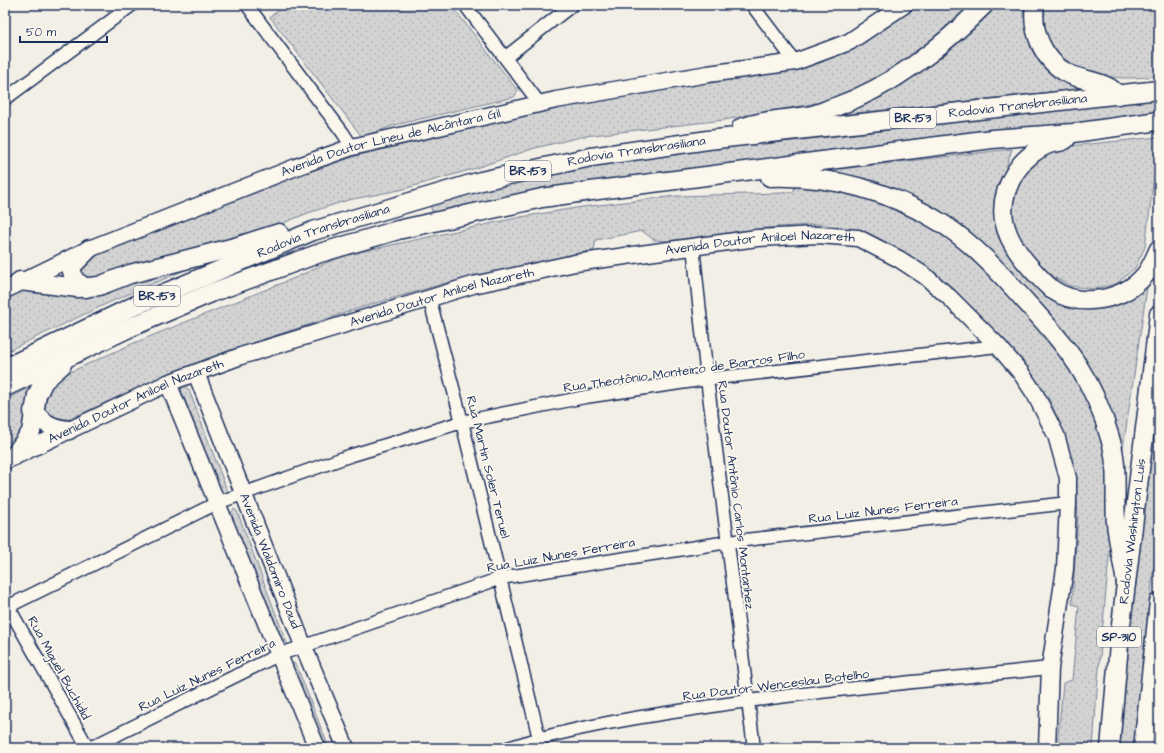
<svg xmlns="http://www.w3.org/2000/svg" width="1164" height="753" viewBox="0 0 1164 753" font-family="'Architects Daughter',sans-serif">
  <style>
    .grass { fill: url(#grass-dots); stroke: #768198 }
    .lines { fill: none; stroke-linecap: round; stroke-linejoin: round }
    .minor-casing { stroke: #1b2f5e; stroke-width: 15 }
    .major-casing { stroke: #1b2f5e; stroke-width: 19 }
    .highway-casing { stroke: #1b2f5e; stroke-width: 21 }
    .minor { stroke: #fbf7ec; stroke-width: 12 }
    .major { stroke: #fbf7ec; stroke-width: 16 }
    .highway { stroke: #fbf7ec; stroke-width: 18 }
    .labels { text-anchor: middle; dominant-baseline: central; stroke-width: 3.5; stroke-linejoin: round; paint-order: stroke }
    .shield { fill: #fbf7ec; stroke: #5e6b89; stroke-width: 1 }
    .shield-label { font-size: 12px; font-weight: bold; fill: #1b2f5e }
    .street-label { font-size: 13px; fill: #1b2f5e; stroke: #fbf7ec }
  </style>
  <defs>
    <pattern id="grass-dots" width="8" height="8" patternUnits="userSpaceOnUse"><rect width="8" height="8" fill="#d2d3d2"/><path d="M2 2h.1M6 6h.1" fill="none" stroke="#b4b5b7" stroke-width="1.8" stroke-linecap="round"/></pattern>
  </defs>
  <rect width="100%" height="100%" fill="#f2efe6"/>
  <filter id="ink" filterUnits="userSpaceOnUse"><feTurbulence type="fractalNoise" baseFrequency=".025" numOctaves="2"/><feDisplacementMap in="SourceGraphic" scale="8" xChannelSelector="R" yChannelSelector="G"/><feConvolveMatrix kernelMatrix="1 2 1 2 8 2 1 2 1" color-interpolation-filters="sRGB"/></filter>
  <g filter="url(#ink)">
    <!-- grass -->
    <path class="grass" d="M285,5H451L518,91L514,97L395,125L362,137L270,17Z
      M916,5H974L918,56L852,92L822,102L724,120L585,136L535,148L473,169L400,190L348,200L308,213L276,226L109,275L84,280L77,265L78,261L288,178L360,155L549,110L642,92L782,72L820,63L857,45L881,31Z
      M989,5H1024L1023,11L1031,49L1051,73L1079,89L828,116Z
      M1045,5H1159V75C1108,85 1036,72 1045,5Z
      M1153,97L1158,100L1156,114L670,171L567,185L436,212H432L430,203L549,172L680,152Z
      M1159,137L1145,247L1135,268L1116,284L1094,289L1070,286L1054,277L1035,263L1017,239L1012,218L1011,199L1019,177L1037,157L1069,146Z
      M1012,149L995,202V221L1008,254L1026,278L1048,296L1079,307L1148,281L1122,455L1094,379L961,230L822,171Z
      M795,187L831,189L905,208L975,257L1078,369L1106,438L1112,523L1097,691L1093,748H1057L1063,683L1072,680L1079,606L1072,604L1078,515L1074,467L1063,430L1049,399L1029,370L981,318L860,232L821,224L766,228L668,241L654,240L642,231L596,240L594,250L446,283L369,305L225,352L167,375L65,421L42,416L41,398L57,379L68,373L134,343L297,277L328,262L350,254L521,217L582,207L676,196L781,193L793,192Z
      M194,266L108,303L5,352V297L21,288Z
      M182,387H186L189,390L228,493L225,494L222,493L181,390Z
      M26,389L30,390V394L24,430L5,445V400Z
      M1159,400V519L1134,748H1117C1127,632 1142,515 1159,400Z
      M234,509L237,511L288,646L284,648L229,516Z
      M294,663L297,667L329,748H321L290,665Z"/>
    <g class="lines">
      <defs>
        <path id="minor" d="M247,5L343,133L352,147
          M465,5L540,104
          M752,5L795,62
          M506,57L572,5
          M5,99L132,5
          M693,246L707,379L754,748
          M429,297L462,422L539,738
          M5,601L88,748
          M5,608L217,503L349,456L462,422L585,397L707,379L998,346
          M90,748L278,655L501,578L728,542L1068,503
          M508,748C572,727 639,717 706,707C820,690 936,680 1050,668"/>
        <g id="major">
          <path id="s1" d="M5,290L89,249L296,167L352,147L556,100L708,74L795,62L849,42L904,5"/>
          <path id="s2" d="M196,373L303,645L346,748"/>
          <path d="M168,383L317,748"/>
          <path id="s3" d="M5,461L168,383L241,356L473,285L575,263L757,238L818,235L858,238L899,259L925,276L949,297L998,346L1021,373L1035,394L1056,435L1068,478V503L1065,569L1050,668L1047,748"/>
        </g>
        <g id="highway">
          <path d="M1035,5C1031,31 1043,60 1067,73C1080,80 1096,80 1108,87C1112,89 1115,92 1118,95"/>
          <path d="M741,128C764,119 788,120 812,115C820,113 828,109 835,107C893,86 941,48 984,5"/>
          <path d="M1066,139C1061,143 1057,142 1052,143C1038,147 1024,159 1016,171C993,207 1003,237 1030,267C1037,275 1045,284 1053,290C1081,309 1124,300 1145,275C1151,268 1155,257 1159,249"/>
          <path d="M770,177C831,175 891,191 943,224C974,244 1002,275 1027,303C1067,346 1094,380 1110,438C1119,466 1114,494 1116,523C1118,543 1123,563 1126,583"/>
          <path d="M20,281L78,288L99,286L130,274L235,247L279,233"/>
          <path d="M86,288L74,280L71,267L89,249"/>
          <path id="s4" d="M5,368L136,305L313,231L481,181L591,157L708,140L1159,90"/>
          <path d="M5,387L131,327L211,293L320,253L398,230L542,198L598,190L992,139L1073,133L1159,121"/>
          <path d="M33,411C44,424 52,428 69,430"/>
          <path d="M14,456L31,432L37,395L44,381L62,365"/>
          <path id="s5" d="M1110,748L1120,633L1159,314"/>
          <path d="M1143,748L1159,602"/>
        </g>
      </defs>
      <!-- minor casing -->
      <use href="#minor" class="minor-casing"/>
      <!-- major casing -->
      <use href="#major" class="major-casing"/>
      <!-- highway casing -->
      <use href="#highway" class="highway-casing"/>
      <!-- minor -->
      <use href="#minor" class="minor"/>
      <!-- major -->
      <use href="#major" class="major"/>
      <!-- highway -->
      <use href="#highway" class="highway"/>
    </g>
  </g>
  <g class="labels">
    <!-- shield labels -->
    <g class="shield">
      <rect x="890" y="108" width="46" height="20" rx="3"/>
      <rect x="505" y="161" width="46" height="20" rx="3"/>
      <rect x="134" y="286" width="46" height="20" rx="3"/>
      <rect x="1097" y="627" width="44" height="20" rx="3"/>
    </g>
    <g class="shield-label">
      <text x="913" y="118">BR-153</text>
      <text x="528" y="171">BR-153</text>
      <text x="157" y="296">BR-153</text>
      <text x="1119" y="637">SP-310</text>
    </g>
    <!-- street labels -->
    <g class="street-label">
      <text stroke="none"><textPath href="#s4" startOffset="1055">Rodovia Transbrasiliana</textPath></text>
      <text stroke="none"><textPath href="#s1" startOffset="414">Avenida Doutor Lineu de Alcântara Gil</textPath></text>
      <text stroke="none"><textPath href="#s4" startOffset="671">Rodovia Transbrasiliana</textPath></text>
      <text stroke="none"><textPath href="#s4" startOffset="347">Rodovia Transbrasiliana</textPath></text>
      <text stroke="none"><textPath href="#s3" startOffset="792">Avenida Doutor Aniloel Nazareth</textPath></text>
      <text stroke="none"><textPath href="#s3" startOffset="468">Avenida Doutor Aniloel Nazareth</textPath></text>
      <text transform="translate(684 371) rotate(-8)">Rua Theotônio Monteiro de Barros Filho</text>
      <text stroke="none"><textPath href="#s3" startOffset="144">Avenida Doutor Aniloel Nazareth</textPath></text>
      <text transform="translate(488 467) rotate(76)">Rua Martin Soler Teruel</text>
      <text transform="translate(736 495) rotate(83)">Rua Doutor Antônio Carlos Montanhez</text>
      <text transform="translate(883 510) rotate(-7)">Rua Luiz Nunes Ferreira</text>
      <text stroke="none"><textPath href="#s5" startOffset="218">Rodovia Washington Luís</textPath></text>
      <text transform="translate(561 555) rotate(-10)">Rua Luiz Nunes Ferreira</text>
      <text stroke="none"><textPath href="#s2" startOffset="202">Avenida Waldomiro Daud</textPath></text>
      <text transform="translate(59 668) rotate(61)">Rua Miguel Buchidid</text>
      <text transform="translate(207 675) rotate(-26)">Rua Luiz Nunes Ferreira</text>
      <text transform="translate(776 685) rotate(-7)">Rua Doutor Wenceslau Botelho</text>
    </g>
  </g>
  <!-- margin -->
  <rect width="1164" height="753" fill="none" stroke="#fbf7ec" stroke-width="20"/>
  <rect x="10" y="10" width="1144" height="733" fill="none" stroke="#1b2f5e" stroke-width="1.5" filter="url(#ink)"/>
  <!-- scale -->
  <path d="M20 36v6h87v-6" fill="none" stroke="#1b2f5e" stroke-width="2"/>
  <text x="26" y="36" font-size="12" fill="#1b2f5e" stroke="#fbf7ec" stroke-width="3" paint-order="stroke">50 m</text>
</svg>
